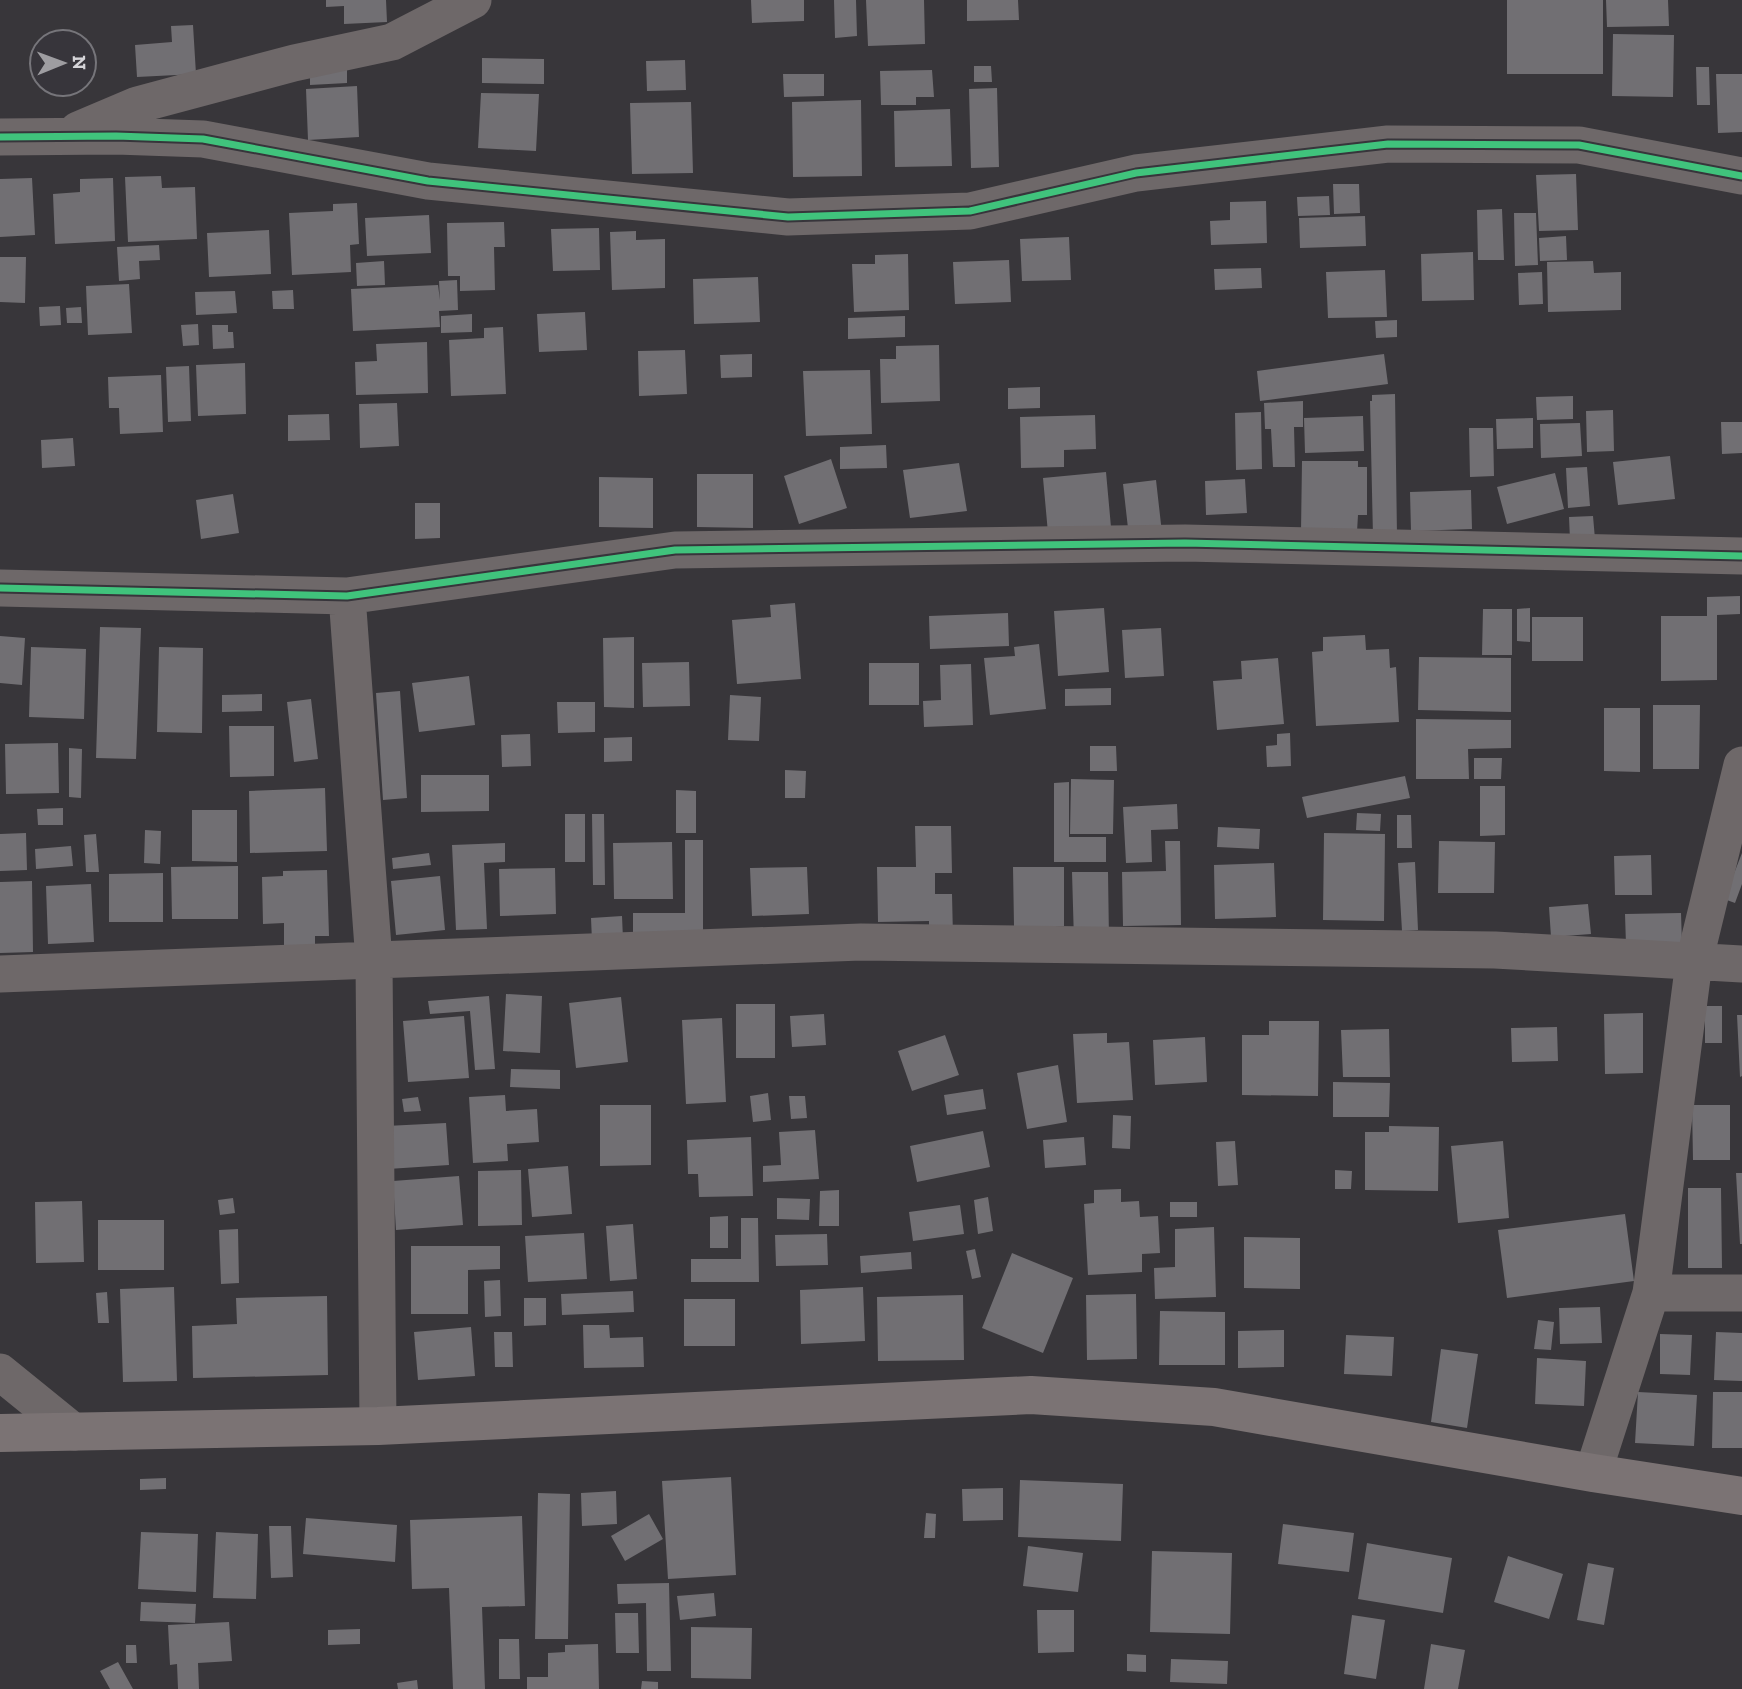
<svg xmlns="http://www.w3.org/2000/svg" width="1742" height="1689" viewBox="0 0 1742 1689" font-family="'Zilla Slab',serif">
  <style>
    .building { fill: #716f73 }
    .lines { fill: none; stroke-linecap: round; stroke-linejoin: round }
    .street { stroke: #6e6869; stroke-width: 37 }
    .secondary { stroke: #7b7374; stroke-width: 38 }
    .cycleway-casing { stroke: #37353b; stroke-width: 11 }
    .cycleway { stroke: #40c37c; stroke-width: 7 }
  </style>
  <rect width="100%" height="100%" fill="#38363a"/>
  <!-- building -->
  <path class="building" d="M326,0H386L387,22L344,24V6L326,7Z
    M751,0H804V21L752,23Z
    M834,0H856L857,36L835,38Z
    M866,0H924L925,44L868,46Z
    M967,0H1018L1019,20L967,21Z
    M1507,0H1603V74H1507Z
    M1606,0H1668L1669,26L1607,27Z
    M193,25L196,74L137,77L135,45L172,42L171,26Z
    M1613,34L1674,35L1673,97L1612,96Z
    M482,58L544,59V84L482,83Z
    M685,60L686,90L647,91L646,61Z
    M974,66H991L992,82H974Z
    M1696,67H1709L1710,105H1697Z
    M347,70V83L310,85V71Z
    M932,70L934,97H916V105H881L880,71Z
    M783,74H824V96L784,97Z
    M1716,74H1742V132L1718,133Z
    M357,86L359,137L308,140L306,89Z
    M997,88L999,167L971,168L969,89Z
    M481,93L539,94L536,151L478,148Z
    M861,100L862,176L793,177L792,102Z
    M691,102L693,173L632,174L630,103Z
    M950,109L952,166L895,167L894,111Z
    M1576,174L1578,230L1539,231L1536,175Z
    M161,176L162,188L195,187L197,239L128,242L125,177Z
    M32,178L35,235L0,237V179Z
    M113,178L115,241L55,244L53,194L80,192V179Z
    M1333,184H1359L1360,213L1334,214Z
    M1329,196L1330,215L1298,216L1297,197Z
    M1266,201L1267,243L1211,245L1210,221L1230,220V202Z
    M357,203L359,244L350,245L351,272L292,275L289,213L333,211V204Z
    M1502,209L1504,260H1478L1477,210Z
    M1514,213H1536L1538,265L1515,266Z
    M429,215L431,253L367,256L365,218Z
    M1365,216L1366,246L1300,248L1299,218Z
    M504,222L505,247H494L495,290L460,291V276H448L447,223Z
    M599,228L600,270L553,271L551,229Z
    M269,230L271,274L209,277L207,233Z
    M636,231V240L665,239V288L612,290L610,232Z
    M1566,236L1567,260L1540,261L1539,238Z
    M1069,237L1071,280L1022,281L1020,239Z
    M159,245L160,260L139,261L140,279L119,281L117,247Z
    M1473,252L1474,300L1422,301L1421,254Z
    M908,254L909,310L854,312L852,264H875V255Z
    M0,257H26L25,303L0,302Z
    M1009,260L1011,302L955,304L953,262Z
    M384,261L385,285L357,286L356,263Z
    M1593,261L1594,273L1621,272V310L1548,312L1547,262Z
    M1261,268L1262,288L1215,290L1214,269Z
    M1385,270L1387,317L1328,318L1326,272Z
    M1542,272L1543,304L1519,305L1518,273Z
    M758,277L760,322L694,324L693,279Z
    M457,280L458,310L439,311L440,327L353,331L351,289L438,285L440,300L439,281Z
    M129,284L132,333L88,335L86,286Z
    M293,290L294,309H273L272,291Z
    M235,291L237,313L196,315L195,292Z
    M60,306L61,325L40,326L39,307Z
    M81,307L82,323H67L66,308Z
    M585,312L587,350L539,352L537,314Z
    M472,314V332L441,333V316Z
    M905,316V337L848,339V318Z
    M1397,320V337L1376,338L1375,321Z
    M198,324L199,345L183,346L181,325Z
    M212,325H228V332H233L234,348L213,349Z
    M503,327L506,394L451,396L449,340L484,338V328Z
    M427,342L428,393L356,395L355,362L377,361L376,344Z
    M939,345L940,401L881,403L880,359H896V346Z
    M685,350L687,394L639,396L638,351Z
    M752,354V377L721,378L720,355Z
    M1384,354L1388,384L1260,401L1257,371Z
    M245,363L246,414L198,416L196,365Z
    M189,366L191,421L168,422L166,367Z
    M870,370L872,434L806,436L803,371Z
    M161,375L163,432L120,434L119,408H109L108,377Z
    M1040,387V408L1008,409V388Z
    M1395,394L1397,536L1373,537L1370,401H1372V395Z
    M1573,396V419L1537,420L1536,397Z
    M1303,401V427H1294L1295,467H1273L1271,429H1265L1264,403Z
    M397,403L399,446L360,448L359,404Z
    M1613,410L1614,451L1587,452L1586,411Z
    M1261,412L1262,469L1236,470L1235,413Z
    M329,414L330,440L288,441V415Z
    M1095,415L1096,449L1064,450V467L1021,468L1020,417Z
    M1363,416L1364,451L1305,453L1304,418Z
    M1533,418V448L1497,449L1496,419Z
    M1721,422H1742V453L1722,454Z
    M1580,423L1582,456L1541,458L1540,424Z
    M1469,428H1493L1494,476L1470,477Z
    M73,438L75,466L42,468L41,440Z
    M886,445L887,468L840,469V447Z
    M1670,456L1675,499L1618,505L1613,462Z
    M831,459L847,508L799,524L784,476Z
    M1302,461H1358V467H1367V515H1358L1357,532H1301Z
    M959,463L967,511L910,518L903,470Z
    M1587,467L1590,506L1568,508L1566,468Z
    M1106,472L1111,527L1048,533L1043,478Z
    M1555,473L1564,509L1507,524L1497,487Z
    M697,474H753V528L697,527Z
    M599,477L653,478V528L599,527Z
    M1245,479L1247,513L1206,515L1205,481Z
    M1156,480L1162,533L1129,537L1123,484Z
    M1471,490L1472,529L1411,531L1410,492Z
    M233,494L239,533L201,539L196,500Z
    M415,503H440V538L415,539Z
    M1593,516L1595,539L1570,540L1569,517Z
    M1740,596V614L1717,615V680L1661,681V616H1707V597Z
    M795,603L801,679L737,684L732,620L771,617L770,605Z
    M1104,608L1109,672L1058,676L1054,611Z
    M1530,608V642L1517,641V609Z
    M1483,609H1512V655H1482Z
    M1008,613L1009,646L930,649L929,616Z
    M1532,617H1583V661H1532Z
    M100,627L141,628L136,759L96,758Z
    M1161,628L1164,676L1125,678L1122,630Z
    M1365,635L1366,650L1389,649L1390,668L1396,667L1399,722L1316,726L1312,652L1323,651V637Z
    M0,636L25,638L22,685L0,683Z
    M634,637V708L604,707L603,638Z
    M1039,644L1046,709L990,715L984,658L1015,656L1014,647Z
    M31,647L86,649L84,719L29,717Z
    M159,647L203,648L202,733L157,732Z
    M1419,657L1511,658V712L1418,710Z
    M1278,658L1284,724L1217,730L1213,681L1242,679L1241,661Z
    M689,662L690,706L643,707L642,663Z
    M869,663H919V705H869Z
    M971,664L973,725L924,727L923,701L941,700L940,665Z
    M469,676L475,725L419,732L412,683Z
    M1111,688V705L1065,706V689Z
    M400,691L407,798L383,800L376,693Z
    M262,694V711L222,712V695Z
    M730,695L761,697L759,741L728,740Z
    M311,699L318,759L294,762L287,702Z
    M557,702H595V732L558,733Z
    M1653,705H1700L1699,769H1653Z
    M1604,708H1640V772L1604,771Z
    M1416,719L1511,720V748L1468,749L1469,779H1416Z
    M229,726H274V776L230,777Z
    M1290,733L1291,766L1267,767L1266,746L1277,745V734Z
    M530,734L531,766L502,767L501,735Z
    M632,737V761L604,762V738Z
    M58,743L59,793L6,794L5,744Z
    M1090,746H1116L1117,771H1090Z
    M69,748L82,749L81,798L69,797Z
    M1474,758H1502L1501,779H1474Z
    M785,770L806,771L805,798H785Z
    M421,775H489V811L421,812Z
    M1405,776L1410,798L1307,818L1302,797Z
    M1071,779L1114,780L1113,834H1070Z
    M1069,782V837H1106V862H1054V783Z
    M1480,786H1505V835L1480,836Z
    M325,788L327,851L250,853L249,791Z
    M676,790L696,791V833H676Z
    M1177,804L1178,829L1151,830L1152,862L1126,863L1123,807Z
    M63,808V825H38L37,809Z
    M192,810H237V862L192,861Z
    M1357,813L1381,814L1380,831L1356,830Z
    M565,814H585V862H565Z
    M592,814H604L605,885H593Z
    M1397,815H1411L1412,848H1397Z
    M915,826H951L952,873H935V894H952L953,937H929V921L878,922L877,867H916Z
    M1218,827L1260,829L1259,849L1217,847Z
    M145,830L161,831L160,864L144,863Z
    M26,833L27,870L0,871V834Z
    M1324,833L1385,834L1384,921L1323,920Z
    M96,834L99,872H86L84,835Z
    M685,840H703V939H633V913H685Z
    M1165,841H1180L1181,925L1123,926L1122,872L1166,871Z
    M1439,841L1495,842L1494,893H1438Z
    M672,842L673,899H614L613,843Z
    M505,843V862L484,863L487,929L456,930L452,845Z
    M71,846L73,866L36,869L35,849Z
    M429,853L431,865L393,869L392,858Z
    M1742,853V884L1735,903L1724,899Z
    M1651,855L1652,895H1615L1614,856Z
    M1415,862L1418,930L1402,931L1398,863Z
    M1274,863L1276,917L1215,919L1214,865Z
    M238,866V919H172L171,867Z
    M807,867L809,914L752,916L750,868Z
    M1013,867H1064V926H1014Z
    M555,868L556,914L500,916L499,869Z
    M327,870L329,936H315V946L284,947V923L263,924L262,877L283,876V871Z
    M1072,872H1108L1109,940L1074,941Z
    M163,873V922H109V874Z
    M440,876L445,930L396,935L391,881Z
    M32,881L33,952L0,953V882Z
    M91,884L94,942L48,944L46,886Z
    M1588,904L1591,934L1551,937L1549,907Z
    M1681,913L1682,944L1626,945L1625,914Z
    M622,916L623,939L592,941L591,918Z
    M506,994L542,996L540,1053L503,1051Z
    M489,996L495,1069L475,1070L470,1011L430,1014L428,1001Z
    M621,997L628,1062L576,1068L569,1003Z
    M736,1004H775V1058H736Z
    M1705,1006H1722V1043H1705Z
    M1643,1013V1073L1605,1074L1604,1014Z
    M824,1014L826,1045L792,1047L790,1016Z
    M1737,1015H1742V1076L1740,1077Z
    M464,1016L469,1078L408,1082L403,1021Z
    M722,1018L726,1102L686,1104L682,1020Z
    M1269,1021H1319L1318,1096L1242,1095V1035H1269Z
    M1557,1027L1558,1061L1512,1062L1511,1028Z
    M1389,1029L1390,1077H1343L1341,1030Z
    M1107,1033V1043L1129,1042L1133,1100L1077,1103L1073,1034Z
    M945,1035L959,1075L912,1091L898,1051Z
    M1205,1037L1207,1082L1155,1085L1153,1040Z
    M1058,1065L1067,1122L1027,1129L1017,1073Z
    M511,1069L560,1070V1089L510,1087Z
    M1333,1082L1390,1083L1389,1117H1333Z
    M983,1089L986,1109L947,1115L944,1095Z
    M768,1093L771,1120L753,1122L750,1096Z
    M505,1095L506,1111L537,1109L539,1142L507,1144L508,1161L473,1163L469,1097Z
    M789,1096H805L807,1118L791,1119Z
    M418,1097L421,1111L404,1112L402,1099Z
    M600,1105H651V1165L600,1166Z
    M1692,1105H1730V1160H1693Z
    M1113,1115L1131,1116L1130,1149L1112,1148Z
    M446,1123L449,1165L388,1169L386,1126Z
    M1389,1126L1439,1127L1438,1191L1365,1190V1132H1389Z
    M815,1130L819,1179L763,1182V1166L781,1165L779,1132Z
    M983,1131L990,1167L917,1182L910,1146Z
    M751,1137L753,1196L699,1197L698,1174H688L687,1140Z
    M1084,1137L1086,1165L1045,1168L1043,1140Z
    M1235,1141L1238,1185L1218,1186L1216,1142Z
    M1503,1141L1509,1218L1458,1223L1451,1146Z
    M568,1166L572,1214L532,1217L528,1169Z
    M521,1170L522,1225L478,1226V1171Z
    M1335,1170L1352,1171L1351,1189H1335Z
    M1736,1173H1742V1244H1740Z
    M459,1176L463,1225L396,1230L393,1181Z
    M1688,1188H1721L1722,1268H1688Z
    M1121,1189V1202L1139,1201L1140,1217L1158,1216L1160,1253L1142,1254V1272L1088,1275L1084,1204L1094,1203V1190Z
    M839,1190V1226H819L820,1191Z
    M988,1197L993,1231L978,1234L974,1200Z
    M233,1198L235,1213L220,1215L218,1200Z
    M777,1198L810,1199L809,1220L777,1219Z
    M82,1201L84,1262L36,1263L35,1202Z
    M1170,1202H1197V1217H1170Z
    M960,1205L964,1234L913,1241L909,1212Z
    M1625,1214L1634,1281L1507,1298L1498,1230Z
    M728,1216V1248H710V1217Z
    M741,1218H758L759,1282H691V1259H741Z
    M98,1220H164V1270H98Z
    M633,1224L637,1279L610,1281L606,1226Z
    M1214,1227L1216,1297L1155,1299L1154,1268L1175,1267V1229Z
    M238,1229L239,1283L221,1284L219,1230Z
    M584,1233L587,1279L528,1282L525,1236Z
    M827,1234L828,1265L776,1266L775,1235Z
    M1244,1237L1300,1238V1289L1244,1288Z
    M411,1246H500V1269L468,1270V1314H411Z
    M975,1249L981,1277L972,1279L966,1251Z
    M911,1252L912,1269L861,1273L860,1256Z
    M1012,1253L1073,1278L1043,1353L982,1328Z
    M500,1280L501,1316L485,1317L484,1281Z
    M174,1287L177,1381L123,1382L120,1289Z
    M863,1287L865,1341L801,1344L800,1290Z
    M633,1291L634,1312L562,1315L561,1294Z
    M107,1292L109,1323H98L96,1293Z
    M1136,1294L1137,1359L1087,1360L1086,1295Z
    M963,1295L964,1360L878,1361L877,1297Z
    M327,1296L328,1375L193,1378L192,1326L237,1324L236,1298Z
    M524,1298H546V1325L524,1326Z
    M684,1299H735V1346H684Z
    M1600,1307L1602,1343L1560,1344L1559,1308Z
    M1160,1311L1225,1312V1365H1159Z
    M1538,1320L1554,1322L1551,1350L1534,1349Z
    M583,1325H609L610,1338L643,1337L644,1367L584,1368Z
    M471,1327L475,1376L418,1380L414,1332Z
    M1284,1330V1367L1238,1368V1331Z
    M494,1332H512L513,1367H495Z
    M1716,1332L1742,1333V1381L1714,1380Z
    M1660,1334L1692,1335L1690,1375L1660,1374Z
    M1346,1335L1394,1337L1392,1376L1344,1374Z
    M1441,1349L1478,1354L1467,1428L1431,1422Z
    M1537,1358L1586,1361L1584,1406L1535,1404Z
    M1638,1392L1697,1395L1694,1446L1635,1443Z
    M1713,1392H1742V1448H1712Z
    M731,1477L736,1575L668,1579L662,1481Z
    M166,1478V1489L140,1490V1479Z
    M1020,1480L1123,1484L1121,1541L1018,1537Z
    M1003,1488V1520L963,1521L962,1489Z
    M616,1491L617,1524L582,1526L581,1493Z
    M538,1493L570,1494L568,1639H535Z
    M926,1513L936,1514L935,1538H924Z
    M649,1514L663,1539L625,1561L611,1536Z
    M522,1516L525,1606L482,1607L485,1689H453L449,1588L412,1589L410,1520Z
    M306,1518L397,1525L395,1562L303,1554Z
    M1283,1524L1354,1533L1349,1572L1278,1564Z
    M269,1526H291L293,1577L271,1578Z
    M141,1532L198,1534L196,1592L138,1589Z
    M216,1532L258,1534L256,1599L213,1598Z
    M1367,1543L1452,1558L1443,1613L1358,1599Z
    M1028,1546L1083,1553L1078,1592L1023,1586Z
    M1152,1551L1232,1553L1230,1634L1150,1632Z
    M1508,1556L1563,1574L1549,1619L1494,1602Z
    M1588,1563L1614,1568L1604,1625L1577,1620Z
    M669,1583L671,1671H647L646,1603L618,1604L617,1584Z
    M714,1593L716,1616L680,1620L677,1596Z
    M141,1602L196,1604L195,1623L140,1621Z
    M1037,1610H1074V1652L1038,1653Z
    M615,1613H638L639,1653H616Z
    M1352,1615L1385,1620L1376,1679L1344,1674Z
    M229,1622L232,1661L198,1663L199,1689H178L177,1664L170,1665L168,1625Z
    M691,1627L752,1628L751,1679L691,1678Z
    M360,1629V1644L328,1645V1630Z
    M499,1639H519L520,1679H499Z
    M598,1644L599,1689H527V1677H548V1653L565,1652V1645Z
    M1431,1644L1465,1650L1458,1689H1424Z
    M126,1645H136L137,1663H126Z
    M1127,1654L1146,1655V1672L1127,1671Z
    M1171,1659L1228,1661L1227,1684L1170,1682Z
    M118,1662L133,1689H110L100,1671Z
    M417,1680L418,1689H398L397,1683Z
    M642,1681L658,1682V1689H641Z"/>
  <g class="lines">
    <!-- street -->
    <path class="street" d="M78,130L137,105L294,63L392,42L473,0
      M0,137L116,136L203,139L428,181L788,217L970,211L1136,173L1388,144L1579,145L1742,176
      M0,588L347,596L675,550L1185,543L1742,556
      M347,596L374,961L378,1426
      M1742,765L1694,962L1651,1293H1742
      M0,974L861,942L1495,950L1742,964
      M0,1372L74,1432
      M1593,1473L1651,1293"/>
    <!-- secondary -->
    <path class="secondary" d="M0,1433L378,1426L1031,1395L1214,1407L1593,1473L1742,1496"/>
    <defs>
      <path id="cycleway" d="M0,137L116,136L203,139L428,181L788,217L970,211L1136,173L1388,144L1579,145L1742,176
        M0,588L347,596L675,550L1185,543L1742,556"/>
    </defs>
    <!-- cycleway casing -->
    <use href="#cycleway" class="cycleway-casing"/>
    <!-- cycleway -->
    <use href="#cycleway" class="cycleway"/>
  </g>
  <!-- north arrow -->
  <g transform="translate(63 63) rotate(89)"><circle r="33" fill="#37353b" stroke="#76757a" stroke-width="2"/>
  <path d="M0-5L12 26L0 18L-12 26Z" fill="#9e9da1"/>
  <text y="-10" font-size="19" font-weight="bold" text-anchor="middle" fill="#d5d4d8">N</text>
  </g>
</svg>
